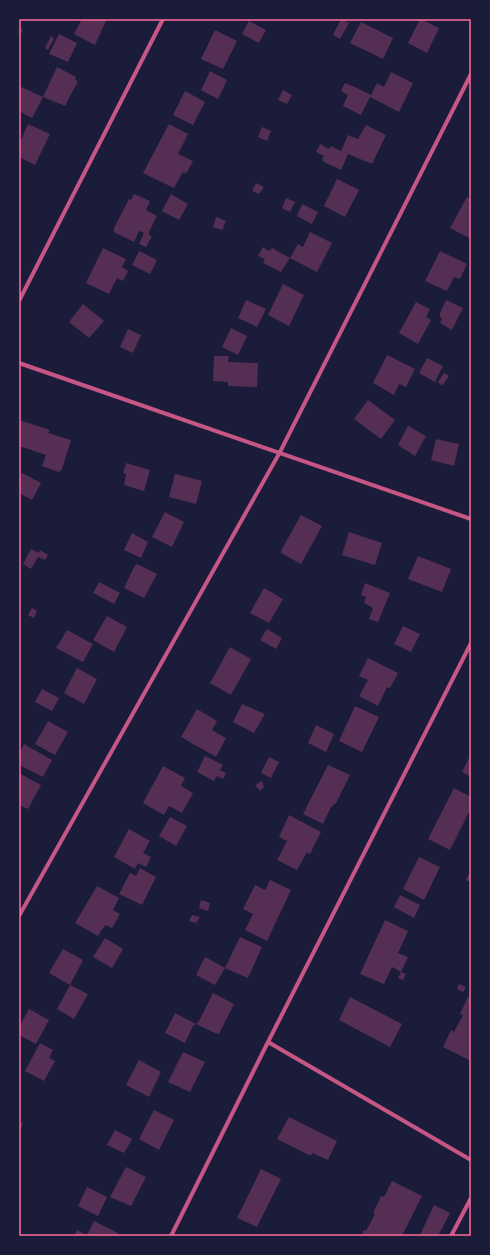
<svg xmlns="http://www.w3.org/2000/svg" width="490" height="1255" viewBox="0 0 490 1255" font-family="'Sofia Sans Condensed',sans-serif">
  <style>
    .building { fill: #542f53 }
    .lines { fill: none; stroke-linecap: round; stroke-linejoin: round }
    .minor { stroke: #c65784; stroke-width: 4 }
    .neatline { fill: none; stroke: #ff6b9d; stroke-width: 1.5 }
  </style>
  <rect width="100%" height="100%" fill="#1b1b3a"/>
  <!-- building -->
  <path class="building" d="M82,19H103L106,21L95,45L74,34Z
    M341,19L349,23L340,39L333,35Z
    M420,19L439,28L427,53L408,43Z
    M249,21L266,30L259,43L242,34Z
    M361,22L393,38L383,59L350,43Z
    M19,27L23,30L19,38Z
    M215,30L237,41L223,69L201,59Z
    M59,34L77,43L68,62L49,54Z
    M51,36L54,38L48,50L45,48Z
    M57,67L76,77L75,80L78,81L65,106L43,97Z
    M210,71L227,80L218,99L201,90Z
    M391,72L413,83L399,112L370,97L361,115L343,106L348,95L341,91L345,83L357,88L371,95L377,83L384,87Z
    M19,86L43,97L32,118L19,111Z
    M283,90L292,95L287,104L278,100Z
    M185,91L205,102L193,125L173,115Z
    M28,124L50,134L35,165L19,157V139L21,140Z
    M169,124L188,134L178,154L193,161L186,174L183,172L181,175L174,188L143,173Z
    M366,125L386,135L372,164L348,154L341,170L324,162L322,159L324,156L316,152L320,144L329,149L331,146L341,151L348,135L358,139Z
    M262,127L271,131L267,141L258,137Z
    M337,179L359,190L345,217L324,206Z
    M256,183L264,187L259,194L252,191Z
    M134,194L150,201L146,210L157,216L149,232V235L152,236L146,247L139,244L144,233L139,231L134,242L114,232V228L129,199L131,200Z
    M171,194L188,204L179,220L162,211Z
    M467,197L471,199V239L450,228Z
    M286,198L295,202L290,212L282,208Z
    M302,204L318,212L312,224L297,216Z
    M216,217L226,221L222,230L213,227Z
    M310,232L332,243L317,272L290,258L298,244L303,247Z
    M263,247L269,251L272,248L290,258L281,272L263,263L265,259L258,256Z
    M103,248L126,259L122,267L128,271L123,281L117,278L109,294L86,283Z
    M139,251L157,260L150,274L132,265Z
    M440,251L467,264L460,279L454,277L447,291L425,281Z
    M283,284L304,295L289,326L268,315Z
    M246,300L266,309L257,327L238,318Z
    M446,300L463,308L452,330L440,323L442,318L440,317V313Z
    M416,302L430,309L426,317L431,320L418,344L399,333Z
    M83,304L104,321L89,338L69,322Z
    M231,328L247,336L238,355L222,347Z
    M128,329L141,335L133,353L120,347Z
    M387,355L415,369L406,387L399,384L394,395L373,383Z
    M214,356H229L228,362L258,363L257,387L228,386V382L213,381Z
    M427,358L443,366L435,382L419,373Z
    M444,373L449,376L442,386L438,382Z
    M368,400L395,420L381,439L354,419Z
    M19,420L50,430L48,433L71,440L62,469L59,472L42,466L46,455L19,446Z
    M408,426L426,436L415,456L398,445Z
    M436,439L459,444L454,466L431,460Z
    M126,463L150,470L144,491L124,485L126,474L123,473Z
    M22,473L41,483L32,500L19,493V479Z
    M175,474L202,481L196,504L169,497Z
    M165,512L184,522L172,547L152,537Z
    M301,515L322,526L301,564L281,553L282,549Z
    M349,532L382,543L375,565L342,555Z
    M132,533L148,542L141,558L124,550Z
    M31,549L39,553L40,550L48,555L45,560L38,557L31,569L23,564Z
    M418,556L451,569L442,592L408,579Z
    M137,564L157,574L144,598L124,588L134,567Z
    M99,582L120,593L114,604L93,593Z
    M365,583L390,593L378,622L369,619L373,608L364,603L366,597L361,595Z
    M264,588L283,599L269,623L250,613Z
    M32,608L37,611L34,618L28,615Z
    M107,616L127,627L114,652L93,640Z
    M403,626L420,634L411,652L394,644Z
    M267,629L282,638L276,649L260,640Z
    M67,630L93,644L83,662L56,648Z
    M230,647L251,659L231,695L210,683Z
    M368,658L398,673L390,688L387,687L378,706L359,696L368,680L359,676Z
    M77,668L97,679L84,704L64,693Z
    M42,689L59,698L52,711L35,702Z
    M242,704L265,714L254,733L233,722Z
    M355,706L379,717L362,752L339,741Z
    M197,709L217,721L212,730L226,738L216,757L181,737Z
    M48,721L68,732L55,755L35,744Z
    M316,725L334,734L326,752L308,743Z
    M24,744L52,760L43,777L19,765V754Z
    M471,754V777L462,772Z
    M205,756L223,765L220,770L226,773L223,779L217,776L214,781L197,772Z
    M269,757L279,762L271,778L261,773Z
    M328,765L350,775L336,803L331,807L323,824L303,814Z
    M163,766L185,778L181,786L193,793L182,813L169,806L164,815L143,803Z
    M19,773L41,785L28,809L19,805Z
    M262,781L264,787L260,791L255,785Z
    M454,788L471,797V808L450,850L428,839Z
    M289,815L321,832L310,854L307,852L297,870L277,860L287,841L279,837Z
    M170,817L187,826L176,846L159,836Z
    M129,829L150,841L143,853L151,857L146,867L138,863L135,869L114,857Z
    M419,857L440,867L424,900L403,889Z
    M140,868L156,877L142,905L119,894L130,873L136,876Z
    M471,869V883L466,880Z
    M270,880L291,890L267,941L245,930L253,914L243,909L255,885L265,890Z
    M97,886L119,898L113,910L120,914L112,928L105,925L98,936L75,923Z
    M400,895L420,905L414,918L394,907Z
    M201,900L210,903L208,911L199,908Z
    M192,915L200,917L196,923L189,921Z
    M385,920L408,931L398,953L408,957L401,972L406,974L403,980L398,978L401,972L392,967L384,984L360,974Z
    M240,937L262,947L248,978L225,968Z
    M105,938L123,949L112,968L93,957Z
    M63,949L83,960L70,985L49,973Z
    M205,957L225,968L215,985L196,975Z
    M459,984L466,987L463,992L457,989Z
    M70,985L88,994L74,1019L57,1009Z
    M213,993L234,1004L219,1034L215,1033L196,1024L193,1026L185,1043L165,1033L175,1013L196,1024L199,1021Z
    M471,995V1061L443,1047L451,1030L454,1032L463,1015L460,1014L468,997H470Z
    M350,997L402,1024L390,1047L339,1020Z
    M29,1009L49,1020L36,1044L19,1035V1027Z
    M40,1043L53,1050L49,1058L55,1061L44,1081L25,1071Z
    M183,1052L205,1062L190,1092L168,1082Z
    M139,1060L161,1072L149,1097L126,1085Z
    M154,1110L174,1120L159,1150L139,1139Z
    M289,1117L337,1141L328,1160L312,1153L311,1156L277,1139Z
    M19,1121L23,1123L20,1132H19Z
    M115,1130L132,1139L124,1153L107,1145Z
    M126,1167L146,1177L131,1206L110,1197Z
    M261,1169L281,1179L257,1227L237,1218Z
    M392,1181L422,1196L402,1236H361L364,1230L366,1231L375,1214L373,1213L381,1196L384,1197Z
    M87,1187L107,1197L98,1216L78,1206Z
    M434,1205L450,1213L438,1236H422L420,1235Z
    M94,1221L118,1233L117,1236H74L77,1230L87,1235Z"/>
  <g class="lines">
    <!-- minor -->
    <path class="minor" d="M19,301L163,19
      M19,363L471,519
      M19,916L280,452L471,74
      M268,1042L471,1160
      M171,1236L268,1042L471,643
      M451,1236L471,1198"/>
  </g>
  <!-- border -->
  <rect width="490" height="1255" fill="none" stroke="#1b1b3a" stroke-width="40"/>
  <rect x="20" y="20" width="450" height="1215" class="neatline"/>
</svg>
